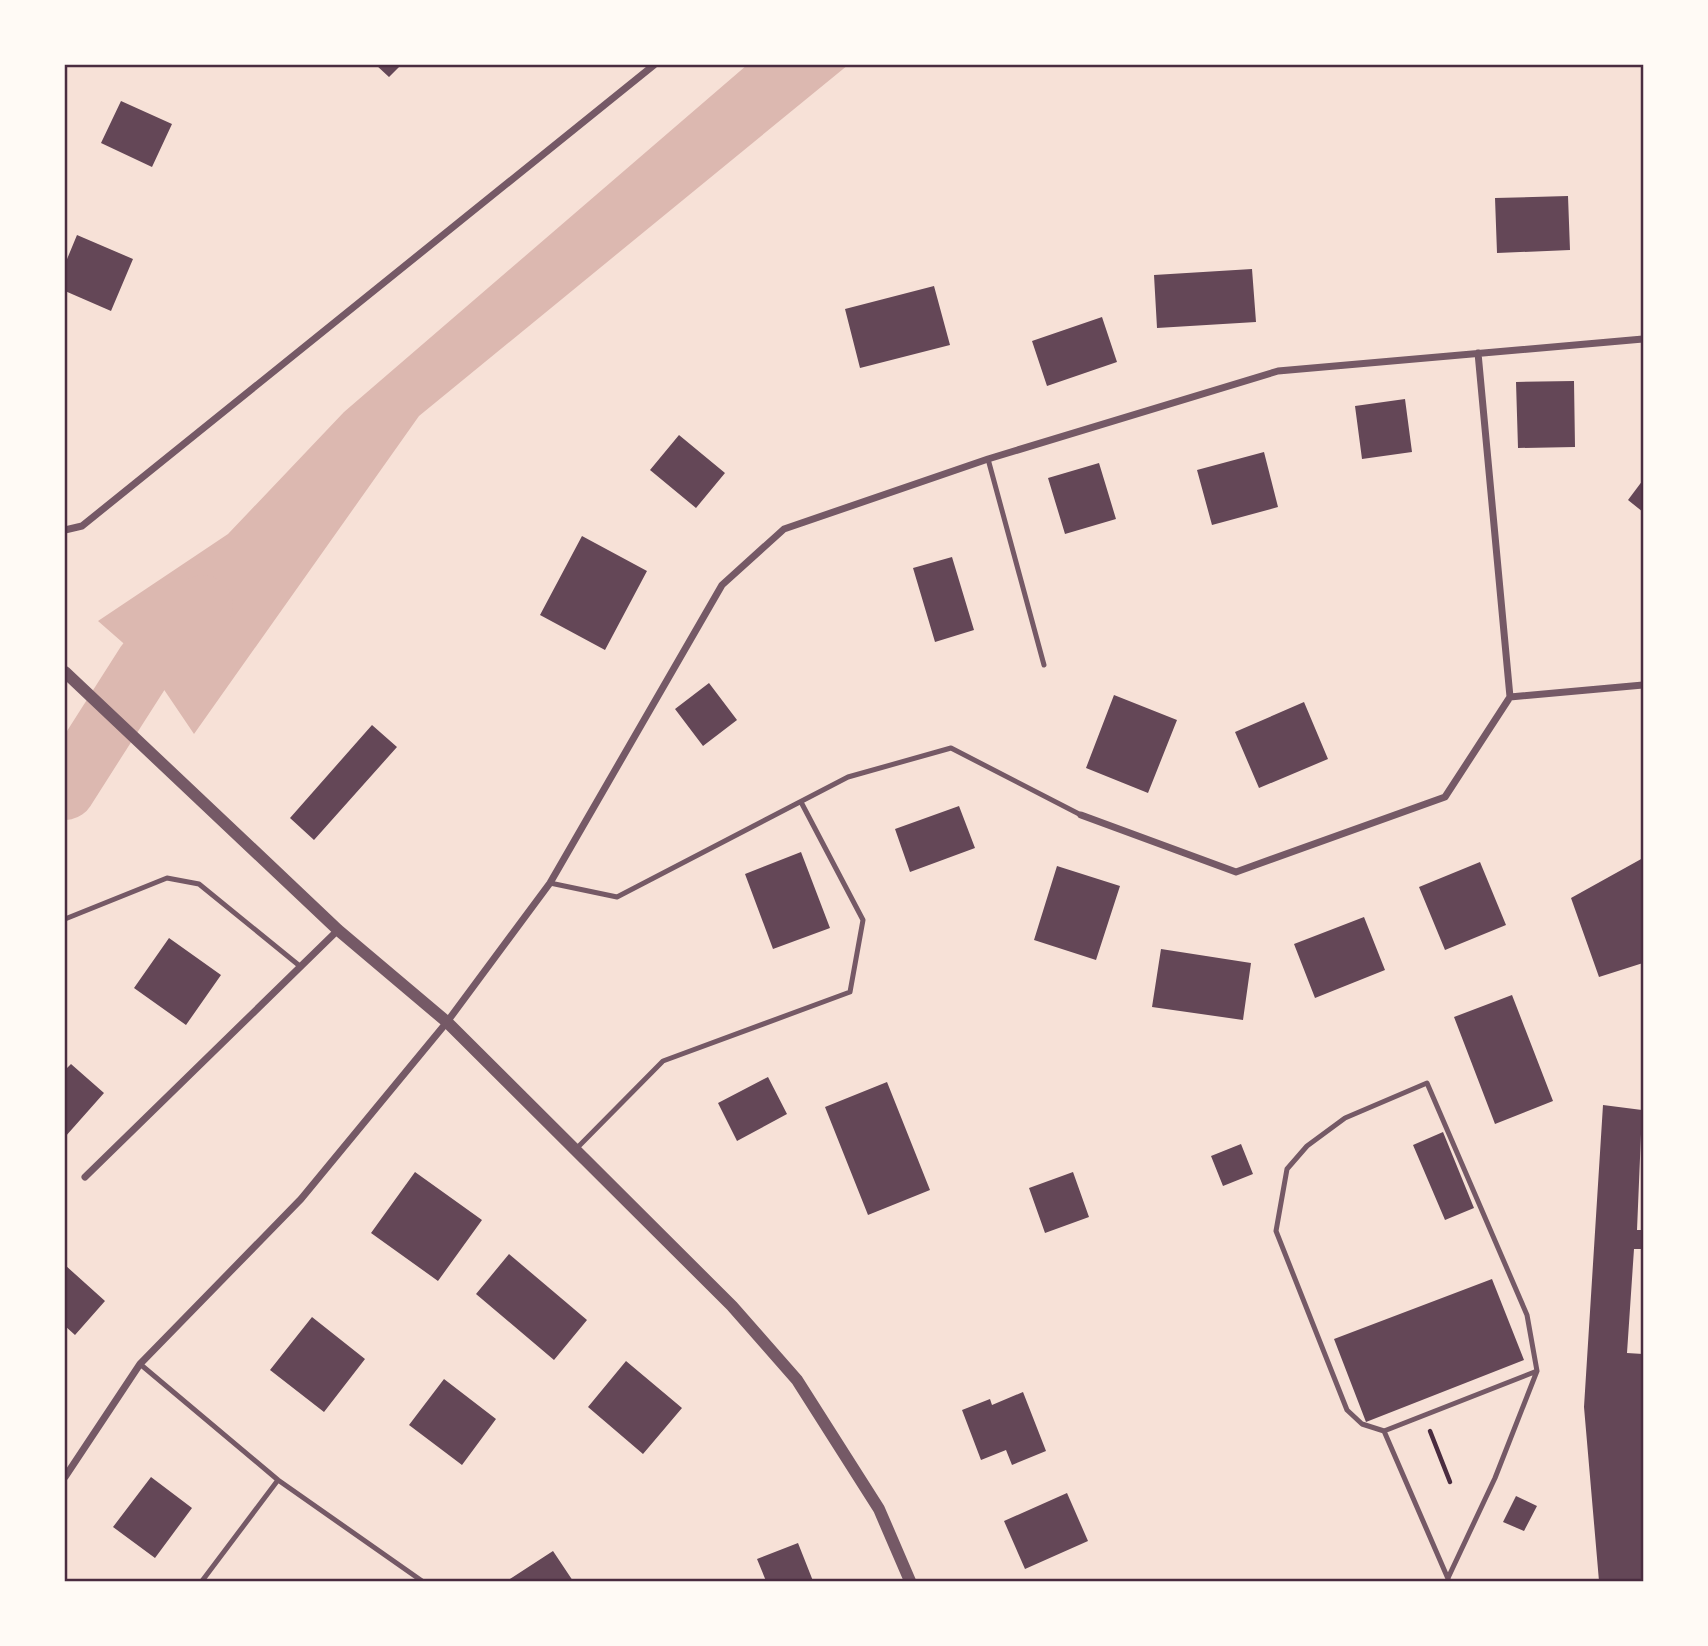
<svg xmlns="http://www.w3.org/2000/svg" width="1708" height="1646" viewBox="0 0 1708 1646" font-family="'Roboto Condensed',sans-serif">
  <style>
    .water { fill: #dcb8b0 }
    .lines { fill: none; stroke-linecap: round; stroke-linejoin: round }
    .river { stroke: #dcb8b0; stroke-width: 60 }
    .building { fill: #644757 }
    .path { stroke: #4a2c40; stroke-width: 4.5 }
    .service { stroke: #755966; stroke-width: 5 }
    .minor { stroke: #755966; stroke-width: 7 }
    .tertiary { stroke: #755966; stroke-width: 12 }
    .neatline { fill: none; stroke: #4a2c40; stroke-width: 2.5 }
  </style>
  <rect width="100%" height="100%" fill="#f7e1d7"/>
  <!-- water -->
  <path class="water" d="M747,65H848L419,416L194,734L146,663L98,621L228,534L344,412Z"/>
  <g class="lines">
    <!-- river -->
    <path class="river" d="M65,790L146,663L203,605"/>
  </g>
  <!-- building -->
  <path class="building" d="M376,65H401L389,77Z
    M121,101L172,124L152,167L101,143Z
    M1568,196L1570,250L1497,253L1495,198Z
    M77,235L133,259L111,311L65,291V264Z
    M1252,269L1256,322L1157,328L1154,275Z
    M934,286L950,345L860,368L845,309Z
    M1102,317L1117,362L1047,386L1032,341Z
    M1574,381L1575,447L1518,448L1516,382Z
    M1405,399L1412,452L1362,459L1355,406Z
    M679,435L725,473L696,508L650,470Z
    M1264,452L1278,507L1212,525L1197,470Z
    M1099,463L1116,519L1065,534L1048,478Z
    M1643,480V512L1628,500Z
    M582,536L647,571L605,650L540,615Z
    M952,557L974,630L935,642L913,568Z
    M709,683L737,720L703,746L675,709Z
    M1114,695L1177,720L1148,793L1086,768Z
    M1304,702L1328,759L1259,788L1235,732Z
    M372,725L397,747L314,840L290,818Z
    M959,806L975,848L910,872L895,829Z
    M801,852L830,928L773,949L745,874Z
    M1643,858V963L1599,977L1571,898Z
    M1480,862L1506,925L1445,950L1419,887Z
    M1057,866L1120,886L1096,960L1034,940Z
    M1364,917L1385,970L1315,998L1294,944Z
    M169,938L221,975L186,1025L134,988Z
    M1161,949L1251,963L1243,1020L1152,1007Z
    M1512,995L1553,1101L1495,1124L1454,1017Z
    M71,1064L104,1093L65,1137V1070Z
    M768,1077L787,1114L737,1141L718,1103Z
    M887,1082L930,1190L868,1215L825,1107Z
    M1603,1105L1642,1110L1637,1230H1643V1249H1634L1627,1353L1643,1354V1581H1599L1584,1407Z
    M1443,1132L1474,1208L1445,1220L1413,1145Z
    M1241,1144L1253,1174L1223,1186L1211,1156Z
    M415,1172L482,1220L438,1281L371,1233Z
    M1073,1172L1089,1217L1045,1233L1029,1188Z
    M509,1254L587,1320L554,1360L476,1294Z
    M65,1265L105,1301L75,1335L65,1326Z
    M1492,1279L1524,1360L1366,1422L1334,1339Z
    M312,1317L365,1359L324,1412L270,1370Z
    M626,1361L682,1408L643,1454L588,1407Z
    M444,1379L496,1419L462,1465L409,1425Z
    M1023,1392L1046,1451L1012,1465L1006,1450L981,1460L962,1410L990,1399L992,1405Z
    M151,1477L192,1508L155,1558L113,1527Z
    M1067,1493L1088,1541L1025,1569L1004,1521Z
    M1516,1496L1537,1506L1524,1531L1503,1522Z
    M798,1543L813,1581H766L757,1559Z
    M553,1551L573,1581H507Z"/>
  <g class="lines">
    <!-- path -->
    <path class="path" d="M1430,1431L1450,1482"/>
    <!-- service -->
    <path class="service" d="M988,459L1044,665
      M550,883L617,897L848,777L951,748L1081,815
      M65,919L167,878L199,884L301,967
      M577,1148L663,1061L850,992L863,920L801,802
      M140,1364L278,1480L422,1581
      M1384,1431L1537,1371
      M1448,1578L1495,1478L1537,1371L1527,1315L1427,1083L1345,1118L1307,1146L1287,1169L1276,1231L1347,1410L1362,1424L1384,1431L1449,1581
      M202,1581L278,1480"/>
    <!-- minor -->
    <path class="minor" d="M65,530L82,526L654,65
      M1510,697L1643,685
      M1081,815L1236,872L1445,797L1510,697L1478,353
      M85,1177L338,930
      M65,1477L140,1364L301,1199L447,1022L550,883L722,585L784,529L988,459L1278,371L1643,339"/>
    <!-- tertiary -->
    <path class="tertiary" d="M65,672L338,930L447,1022L732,1306L797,1380L879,1509L910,1581"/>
  </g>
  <!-- border -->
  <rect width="1708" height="1646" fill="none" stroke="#fffaf5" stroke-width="133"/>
  <rect x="66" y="66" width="1576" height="1514" class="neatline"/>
</svg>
